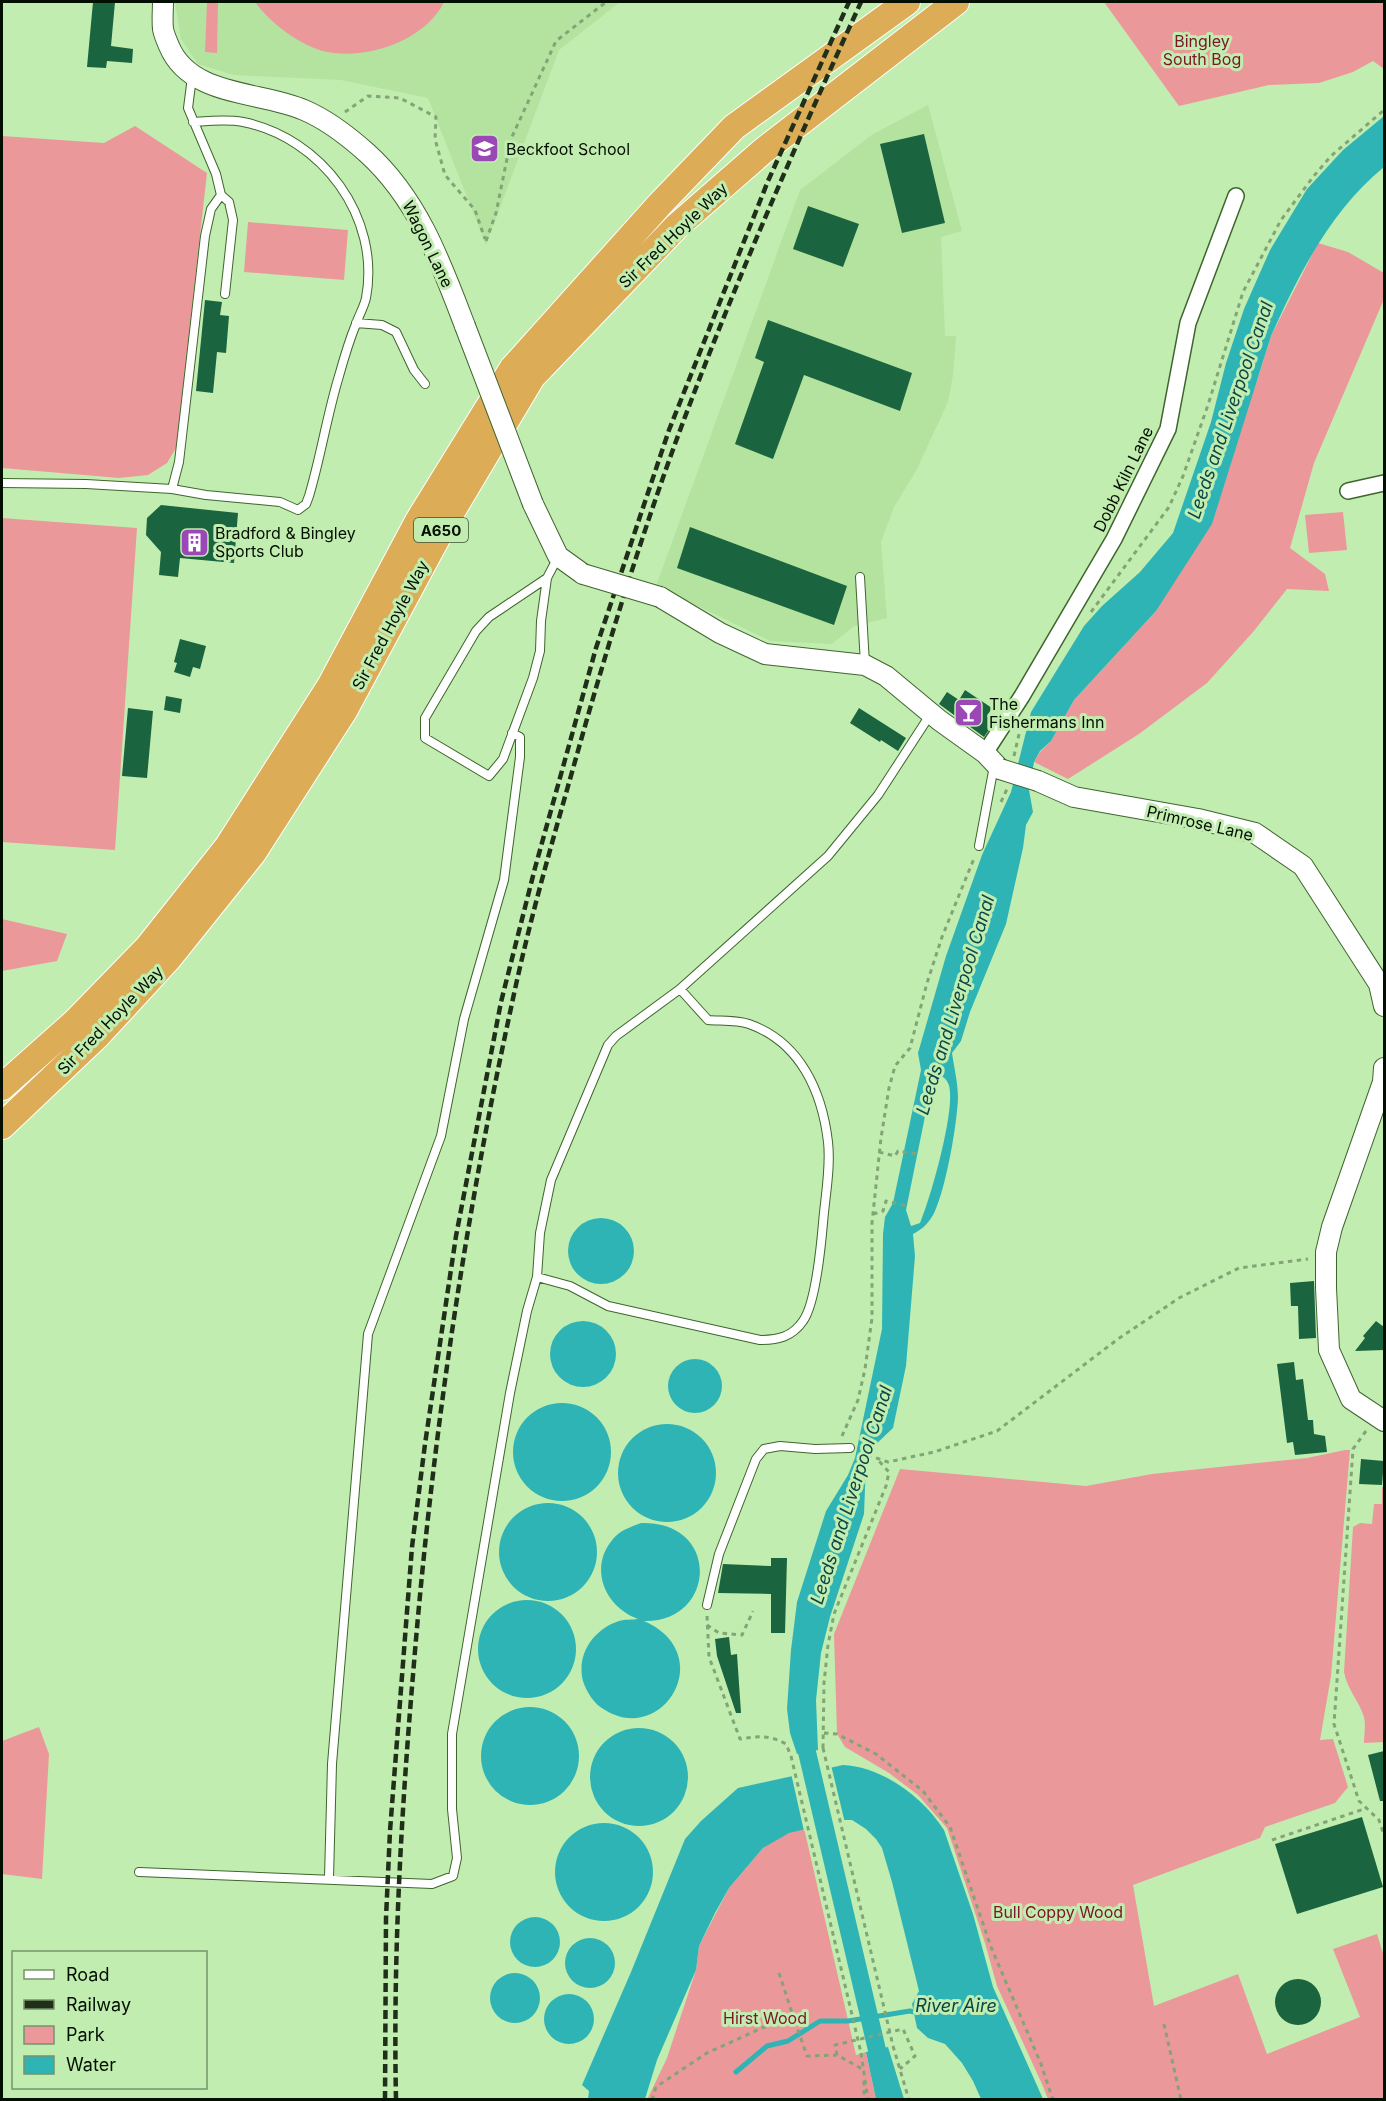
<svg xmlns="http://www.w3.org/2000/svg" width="1386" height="2101" viewBox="0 0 1386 2101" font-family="Inter,sans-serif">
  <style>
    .built { fill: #b3e39f }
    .green { fill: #eb989b }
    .water { fill: #2fb4b6; fill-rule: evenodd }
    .pier { fill: #c2edb0 }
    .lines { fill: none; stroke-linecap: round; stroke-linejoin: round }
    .stream { stroke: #2fb4b6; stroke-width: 5 }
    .canal { stroke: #2fb4b6; stroke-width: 18 }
    .building { fill: #1a643f }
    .service-casing { stroke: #3f652e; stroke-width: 10 }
    .minor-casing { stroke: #3f652e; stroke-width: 18 }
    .tertiary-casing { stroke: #3f652e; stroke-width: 22 }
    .trunk-casing { stroke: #fff; stroke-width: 28 }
    .path { stroke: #83a476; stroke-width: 3; stroke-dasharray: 4.5 4.5; stroke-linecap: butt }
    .service { stroke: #fff; stroke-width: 8 }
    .minor { stroke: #fff; stroke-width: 15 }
    .tertiary { stroke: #fff; stroke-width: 20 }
    .trunk { stroke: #dcac57; stroke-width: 26 }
    .rail { stroke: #1f2f19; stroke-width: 4.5; stroke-dasharray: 9 4.5; stroke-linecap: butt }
    .tertiary-bridge-casing { stroke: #3f652e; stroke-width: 22; stroke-linecap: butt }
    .path-bridge { stroke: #83a476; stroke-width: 3; stroke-dasharray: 4.5 4.5; stroke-linecap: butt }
    .tertiary-bridge { stroke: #fff; stroke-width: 20 }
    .labels { text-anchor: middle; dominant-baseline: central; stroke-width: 6; stroke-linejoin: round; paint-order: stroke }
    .shield { fill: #c2edb0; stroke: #3c5235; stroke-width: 1.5 }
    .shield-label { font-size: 15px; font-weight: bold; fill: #030f00 }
    .park-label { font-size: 16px; fill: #7e1429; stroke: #c2edb0 }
    .poi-label { font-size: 16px; fill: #030f00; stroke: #c2edb0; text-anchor: start }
    .street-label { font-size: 16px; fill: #030f00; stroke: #c2edb0 }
    .water-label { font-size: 18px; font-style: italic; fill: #0b4546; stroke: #c2edb0 }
  </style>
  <rect width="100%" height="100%" fill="#c2edb0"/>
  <!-- built -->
  <path class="built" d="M175,2H620L559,50L486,245L428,98L341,80L234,75L198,64L181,39Z
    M928,105L962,231L941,237L945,336H956L953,375L948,402L916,471L894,507L881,542L887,618L854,626L832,644L770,641L656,586L800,190L873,134Z"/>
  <!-- green -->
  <path class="green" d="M207,2H218L217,53L205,52Z
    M255,2H444C427,38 373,58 334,53C305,50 272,25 255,2Z
    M1104,2H1384V69L1373,61L1353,72L1319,83L1269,85L1179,106Z
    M135,126L207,173L176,448L167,463L148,475L119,478L2,468V136L104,143Z
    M248,222L348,230L344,280L244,272Z
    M1318,243L1348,252L1384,273V299L1314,463L1290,548L1325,574L1329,591L1287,589L1253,632L1207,683L1139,734L1068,779L1034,762L1040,752L1051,741L1074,700L1156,611L1172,584L1258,378L1271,336Z
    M1343,512L1347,550L1309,553L1305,515Z
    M2,518L137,528L115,850L2,842Z
    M2,919L67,934L57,961L2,971Z
    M1345,1450H1350L1331,1676L1320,1740L1333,1739L1348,1787L1335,1803L1265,1827L1260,1838L1133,1885L1154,2006L1238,1974L1267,2054L1360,2017L1333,1949L1377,1934L1384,1957V2099H1048L1042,2084L997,1986L985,1943L947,1828L918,1795L889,1773L845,1747L837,1734L834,1634L900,1469L1086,1486L1152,1474L1307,1458Z
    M1382,1487H1384V1742L1364,1743C1364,1735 1366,1725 1364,1717C1359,1701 1347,1689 1344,1672L1353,1527L1360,1523L1372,1524L1374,1504H1382Z
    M39,1727L49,1754L42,1879L2,1874V1741Z
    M804,1828L856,2055L866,2052L876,2099L647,2100L667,2058L696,1970L699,1946L729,1888L763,1848L787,1832Z"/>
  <!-- water -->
  <path class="water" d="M1384,116V167C1331,210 1299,274 1271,336L1212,524L1156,611L1074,700L1051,741L1040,751L1034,762L1029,790L1033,812L1026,825L1023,848L1006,924L970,1012L961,1041L952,1053C954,1067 958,1083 958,1098C957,1125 946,1187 935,1211C930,1222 923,1229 913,1234L915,1256L906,1366L893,1428L871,1449L866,1463L864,1514L830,1617L821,1653L816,1700L818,1750L797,1754L790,1733L787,1709L791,1650L797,1602L826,1511L848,1475L855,1458L882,1329L883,1234L885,1217L893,1203L921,1070L918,1053L946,956L982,855L1011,792L1031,712L1084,626L1102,606L1140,572L1173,533L1211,422L1226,363L1244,309L1270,250L1307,189L1343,150ZM938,1075C947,1077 950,1085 950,1093C952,1121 931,1197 920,1223L911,1226L906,1210L933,1077Z
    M568 1251a33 33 0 1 1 66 0a33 33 0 1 1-66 0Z
    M550 1354a33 33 0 1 1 66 0a33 33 0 1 1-66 0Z
    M668 1386a27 27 0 1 1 54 0a27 27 0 1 1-54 0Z
    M513 1452a49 49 0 1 1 98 0a49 49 0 1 1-98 0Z
    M618 1473a49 49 0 1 1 98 0a49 49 0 1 1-98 0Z
    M499 1552a49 49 0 1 1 98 0a49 49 0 1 1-98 0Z
    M641,1523C722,1521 716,1623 644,1621C719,1654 663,1746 605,1710C594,1704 587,1693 583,1681C576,1654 594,1629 619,1621C625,1619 632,1620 638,1619C605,1607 588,1568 613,1539C620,1530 631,1527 641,1523Z
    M478 1649a49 49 0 1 1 98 0a49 49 0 1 1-98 0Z
    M481 1756a49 49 0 1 1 98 0a49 49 0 1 1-98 0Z
    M590 1777a49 49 0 1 1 98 0a49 49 0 1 1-98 0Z
    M843,1765C883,1767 923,1797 944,1830L973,1914L993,1987L1043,2099H981L973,2081L962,2063L945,2044L928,2038L917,2028L912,2004L919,1991L892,1882L882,1848L876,1839L866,1829L852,1820H845L789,1833L763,1848L729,1888L715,1913L699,1946L696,1970L657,2060L645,2099H588L589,2091L582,2085L631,1972L685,1839L701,1821L738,1788Z
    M555 1872a49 49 0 1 1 98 0a49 49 0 1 1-98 0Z
    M510 1942a25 25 0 1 1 50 0a25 25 0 1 1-50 0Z
    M565 1963a25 25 0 1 1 50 0a25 25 0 1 1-50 0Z
    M490 1998a25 25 0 1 1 50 0a25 25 0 1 1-50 0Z
    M544 2019a25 25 0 1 1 50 0a25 25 0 1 1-50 0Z
    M888,2047L904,2099H876L866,2052Z"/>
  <!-- pier -->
  <path class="pier" d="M831,1765L845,1823L804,1831L791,1773Z"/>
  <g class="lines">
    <!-- stream -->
    <path class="stream" d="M736,2072L767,2046L788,2041L820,2021H848L910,2011L918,2013"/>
    <!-- canal -->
    <path class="canal" d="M804,1728L807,1752L877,2050L891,2100"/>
  </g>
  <!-- building -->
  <path class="building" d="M93,2H115L111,46L133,49L132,63L107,61L106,68L87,67Z
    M924,134L945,223L902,233L880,144Z
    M808,206L859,224L843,267L793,249Z
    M205,300L222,302L220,315L229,316L226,353L217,352L213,393L196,391Z
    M768,320L912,373L900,411L804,375L773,459L735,444L764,362L755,358Z
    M161,505L238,513L234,563L180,558L178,577L159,575L161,552L146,535L147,518Z
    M690,527L847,586L834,625L677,568Z
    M180,639L206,646L200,669L193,667L190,677L174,672L177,663L174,662Z
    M965,690L992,708L987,716L994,722L984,737L939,704L947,692L959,700Z
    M166,696L182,699L180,713L164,710Z
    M128,708L153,711L147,778L122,776Z
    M859,708L906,738L898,751L881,740L880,742L850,723Z
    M1314,1281L1316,1338L1299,1339L1298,1306H1291L1290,1283Z
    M1376,1321L1384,1327V1350L1355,1351L1365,1338L1363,1336Z
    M1294,1362L1296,1380L1303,1379L1308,1420H1313L1314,1434L1325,1436L1327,1452L1295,1455L1293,1442L1287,1443L1277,1364Z
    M1361,1459L1384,1461L1382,1485L1359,1484Z
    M771,1558H787L785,1633H771V1594L718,1593L723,1564L771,1566Z
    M729,1637L731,1655L737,1654L741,1713H736L717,1656L715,1639Z
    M1384,1751V1801H1380L1368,1755Z
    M1362,1817L1383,1887L1297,1914L1275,1844Z
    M1275 2002a23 23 0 1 1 46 0a23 23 0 1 1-46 0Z"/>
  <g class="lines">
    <defs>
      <path id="service" d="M221,195L229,202L233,220L225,294
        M356,323L382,325L396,332L414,370L425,384
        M2,483L86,484L172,489L179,462L205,236L211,209L221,195L216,174L188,108L192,77
        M172,489L206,495L280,502L298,510L306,504L309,496C321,456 327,415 339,376C344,358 349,341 356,324C359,315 364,307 366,298C381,217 322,138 243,122C226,119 209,121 193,122
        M860,577L865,664
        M547,578L489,617L476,631L425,718V738L489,776L503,759L533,678L540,651L541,621L547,578L558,557
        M979,846L994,766
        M537,1277L570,1286L608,1306L760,1340C778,1340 792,1337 803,1321C816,1303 821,1246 823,1223C825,1197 831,1168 828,1142C822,1091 800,1042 749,1024C737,1020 721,1021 708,1020L680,989
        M707,1605L719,1554L756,1459L764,1449L780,1446L815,1449L850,1448
        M139,1872L432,1884L453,1876L457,1858L452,1809V1734L510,1393L527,1311L537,1277L540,1233L551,1180L608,1045L616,1036L680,989L828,856L878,795L930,715
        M329,1878L332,1764L368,1334L441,1136L464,1019L504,880L520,757V737L512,733"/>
      <path id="minor" d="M1348,491L1384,483
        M985,753L1022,696L1114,539L1168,429L1188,323L1236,196"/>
      <path id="tertiary" d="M163,2C163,10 162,20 163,29C164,35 167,41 169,46C190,97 260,91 304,110C328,120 348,136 367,153C418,199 441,263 465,326
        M533,504L558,556L583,574
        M660,597L720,633L765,654L865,665L886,676L939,720L985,753L1000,769
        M1038,781L1074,797L1198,819L1255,833L1303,866L1379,984L1384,1006
        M1384,1068L1383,1082L1332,1227L1326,1252V1288L1329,1350L1351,1399L1384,1421"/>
      <path id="trunk" d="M2,1087L75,1022L148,947L228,846L330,686L418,521L512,369L660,204L734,127L907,2
        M2,1126L98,1035L169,958L253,853L344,711L445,523L532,377L677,226L763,151L956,2"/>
    </defs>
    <!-- service casing -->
    <use href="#service" class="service-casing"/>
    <!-- minor casing -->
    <use href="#minor" class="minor-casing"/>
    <!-- tertiary casing -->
    <use href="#tertiary" class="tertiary-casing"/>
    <!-- trunk casing -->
    <use href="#trunk" class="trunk-casing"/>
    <!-- path -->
    <path class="path" d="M345,112L368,96L400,98L436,117L435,139L445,175L475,210L485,239
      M486,241L496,213L511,139L556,41L606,2
      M1091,612L1169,507L1183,476L1208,405L1243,292L1281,220L1313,177L1331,156L1384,110
      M1014,756L1020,730
      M1001,802L1007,789
      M879,1152L895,1156L898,1151L918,1154
      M873,1214L883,1211L886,1201L908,1206
      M1366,1431L1353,1449L1334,1724L1359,1801L1379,1820L1384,1835
      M842,1436L858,1400L865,1369L872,1318V1223L881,1138L889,1088L895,1066L910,1048L927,983L942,937L975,856
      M859,1452L888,1462L934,1452L997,1431L1118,1339L1179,1298L1239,1268L1308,1259
      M707,1616L709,1657L740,1739C757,1736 771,1735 786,1744L791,1756
      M707,1625L719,1633L742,1635L753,1611
      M824,1733L837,1734L876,1754L923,1791L950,1827L991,1947L1041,2064L1053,2100
      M823,1748L824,1683L828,1645L834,1614L886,1486L889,1472L877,1459
      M1272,1840L1367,1808
      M779,1973L794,2019
      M1164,2024L1181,2100
      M893,2046L909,2100
      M861,2053L868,2100
      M837,2055L835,2045L903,2029L915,2056L900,2069
      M864,2081V2100
      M652,2100L656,2087L707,2053L773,2023L794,2019L807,2056L837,2055L864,2070"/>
    <!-- service -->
    <use href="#service" class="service"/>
    <!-- minor -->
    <use href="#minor" class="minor"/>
    <!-- tertiary -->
    <use href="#tertiary" class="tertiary"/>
    <!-- trunk -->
    <use href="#trunk" class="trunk"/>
    <!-- rail -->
    <path class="rail" d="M385,2100L386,1918L390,1831L412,1547L425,1444L456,1236L501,1002L535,868L596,648L669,430L768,181L849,2
      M396,2100C393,1957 401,1817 413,1675C431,1451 463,1228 511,1008C528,926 551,846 574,765C605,654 639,542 679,433C733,287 796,144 861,2"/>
    <defs>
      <path id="tertiary-bridge" d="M465,326L533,504
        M583,574L660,597
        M1000,769L1038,781"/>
    </defs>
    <!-- tertiary-bridge casing -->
    <use href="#tertiary-bridge" class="tertiary-bridge-casing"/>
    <!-- path-bridge -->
    <path class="path-bridge" d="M823,1748L893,2046
      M791,1756L861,2053"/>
    <!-- tertiary-bridge -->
    <use href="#tertiary-bridge" class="tertiary-bridge"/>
  </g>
  <!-- icons -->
  <defs>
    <symbol id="school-square" viewBox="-11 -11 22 22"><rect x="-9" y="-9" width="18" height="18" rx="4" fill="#9b48b7" stroke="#c2edb0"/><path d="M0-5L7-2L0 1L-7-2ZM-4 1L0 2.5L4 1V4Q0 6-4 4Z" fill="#fff"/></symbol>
    <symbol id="building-square" viewBox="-11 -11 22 22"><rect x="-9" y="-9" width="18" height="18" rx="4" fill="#9b48b7" stroke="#c2edb0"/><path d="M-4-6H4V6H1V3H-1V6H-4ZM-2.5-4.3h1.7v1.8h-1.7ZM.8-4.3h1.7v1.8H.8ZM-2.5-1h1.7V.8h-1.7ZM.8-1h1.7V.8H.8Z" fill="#fff"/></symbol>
    <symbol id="bar-square" viewBox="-11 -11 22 22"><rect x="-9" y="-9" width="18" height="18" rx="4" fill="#9b48b7" stroke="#c2edb0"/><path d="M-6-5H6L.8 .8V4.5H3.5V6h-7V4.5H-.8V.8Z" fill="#fff"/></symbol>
  </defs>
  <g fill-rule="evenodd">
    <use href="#school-square" x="468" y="132" width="33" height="33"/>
    <use href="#building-square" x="178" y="526" width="33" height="33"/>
    <use href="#bar-square" x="952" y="696" width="33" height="33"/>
  </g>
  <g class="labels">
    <!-- shield labels -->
    <rect class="shield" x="414" y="518" width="54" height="24" rx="4.5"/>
    <g class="shield-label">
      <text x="441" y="530">A650</text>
    </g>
    <!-- park labels -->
    <g class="park-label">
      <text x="1202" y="41">Bingley<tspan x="1202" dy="18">South Bog</tspan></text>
      <text x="1058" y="1912">Bull Coppy Wood</text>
      <text x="765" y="2018">Hirst Wood</text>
    </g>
    <!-- poi labels -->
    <g class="poi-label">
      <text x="506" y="149">Beckfoot School</text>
      <text x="215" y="533">Bradford &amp; Bingley<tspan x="215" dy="18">Sports Club</tspan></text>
      <text x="989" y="704">The<tspan x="989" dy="18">Fishermans Inn</tspan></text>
    </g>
    <!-- street labels -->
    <g class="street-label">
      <text transform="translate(673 235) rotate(-44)">Sir Fred Hoyle Way</text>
      <text transform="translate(428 244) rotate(64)">Wagon Lane</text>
      <text transform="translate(1123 479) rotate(-64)">Dobb Kiln Lane</text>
      <text transform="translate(390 625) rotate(-62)">Sir Fred Hoyle Way</text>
      <text transform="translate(1200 823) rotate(13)">Primrose Lane</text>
      <text transform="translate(110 1020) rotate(-46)">Sir Fred Hoyle Way</text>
    </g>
    <!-- water labels -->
    <g class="water-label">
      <text transform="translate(1230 410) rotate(-71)">Leeds and Liverpool Canal</text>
      <text transform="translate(955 1005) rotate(-73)">Leeds and Liverpool Canal</text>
      <text transform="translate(851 1495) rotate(-72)">Leeds and Liverpool Canal</text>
      <text x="956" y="2005">River Aire</text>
    </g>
  </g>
  <!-- border -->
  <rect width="1386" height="2101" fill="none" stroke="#030f00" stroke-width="6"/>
  <!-- legend -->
  <rect x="12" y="1951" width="195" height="138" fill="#c2edb0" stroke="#76946a" stroke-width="1.5"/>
  <rect x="24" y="1970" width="30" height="9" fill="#ffffff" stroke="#76946a" stroke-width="1.5"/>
  <text x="66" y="1981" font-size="18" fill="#030f00">Road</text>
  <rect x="24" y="2000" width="30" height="9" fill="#1f2f19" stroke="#76946a" stroke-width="1.5"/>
  <text x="66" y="2011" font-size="18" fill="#030f00">Railway</text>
  <rect x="24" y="2026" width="30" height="18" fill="#eb989b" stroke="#76946a" stroke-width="1.5"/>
  <text x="66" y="2041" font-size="18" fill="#030f00">Park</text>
  <rect x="24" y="2056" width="30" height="18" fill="#2fb4b6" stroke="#76946a" stroke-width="1.5"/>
  <text x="66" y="2071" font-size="18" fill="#030f00">Water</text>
</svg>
